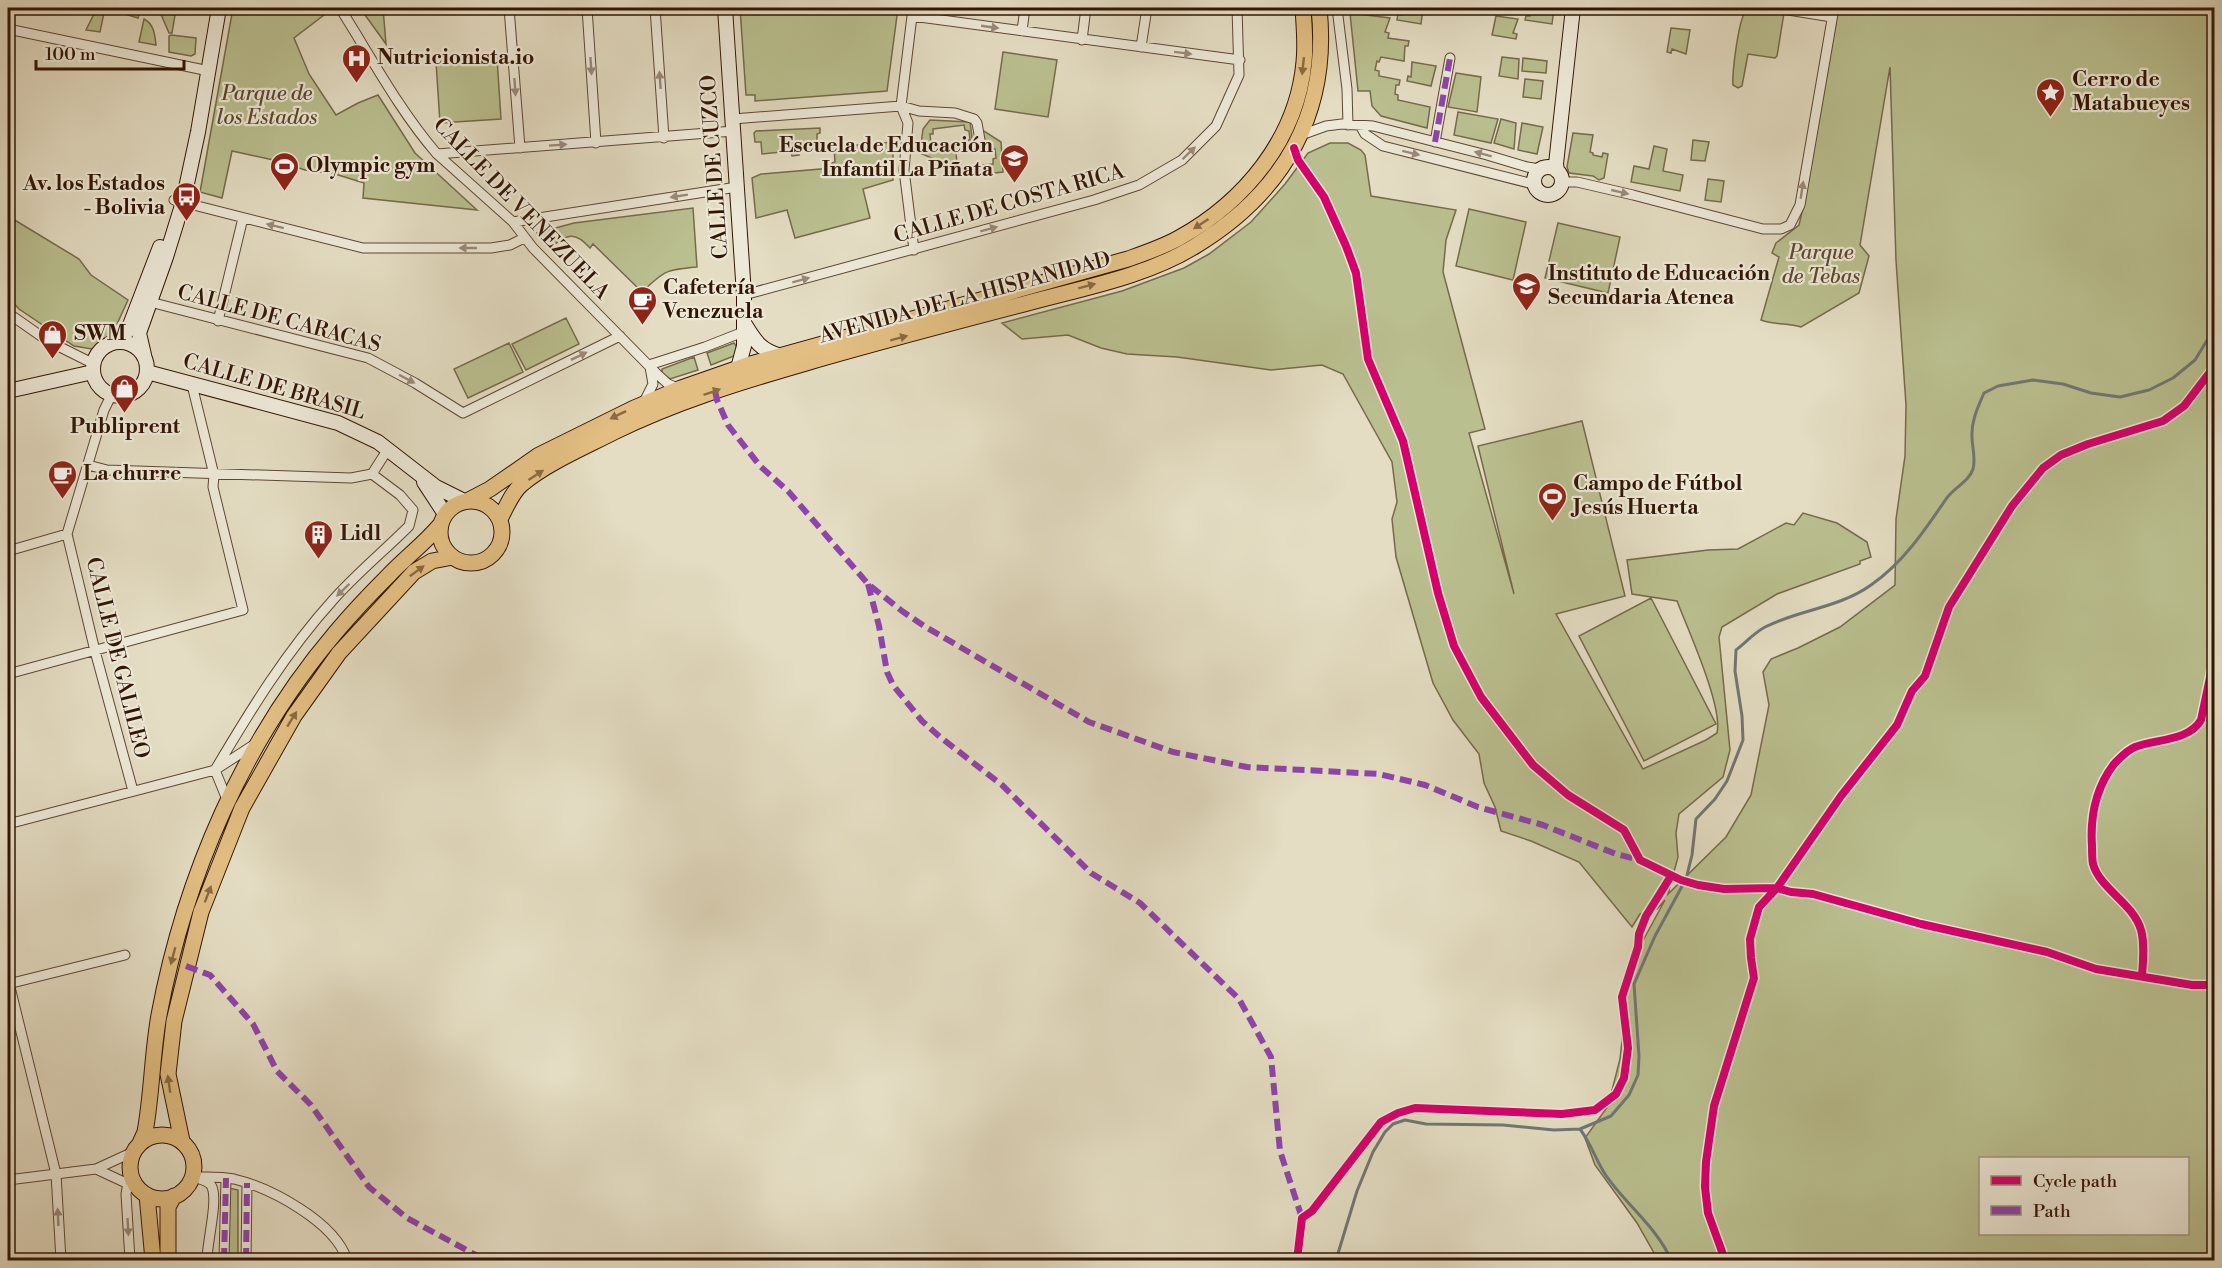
<svg xmlns="http://www.w3.org/2000/svg" width="2222" height="1268" viewBox="0 0 2222 1268" font-family="'Libre Bodoni',serif">
  <style>
    .green { fill: #babf8f; stroke: #766a4a; stroke-width: 1.5; fill-rule: evenodd }
    .lines { fill: none; stroke-linecap: round; stroke-linejoin: round }
    .stream { stroke: #707774; stroke-width: 3 }
    .street-casing { stroke: #5e4734; stroke-width: 11 }
    .secondary-casing { stroke: #321504; stroke-width: 16 }
    .primary-casing { stroke: #321504; stroke-width: 17 }
    .street { stroke: #ede9d8; stroke-width: 9 }
    .secondary { stroke: #ede9d8; stroke-width: 14 }
    .primary { stroke: #e2be82; stroke-width: 15 }
    .quiet { stroke: #8e44ad; stroke-width: 6; stroke-dasharray: 12 6; stroke-linecap: butt }
    .cycleway-casing { stroke: #ede9d8; stroke-width: 11 }
    .cycleway { stroke: #d6006c; stroke-width: 8 }
    .oneway { fill: #998a79 }
    .oneway2 { fill: #8a6a43 }
    .labels { text-anchor: middle; dominant-baseline: central; stroke-width: 4.5; stroke-linejoin: round; paint-order: stroke }
    .poi-label { font-size: 21px; font-weight: bold; fill: #321504; stroke: #ede9d8; text-anchor: start }
    .park-label { font-size: 21px; font-style: italic; fill: #5b482e; stroke: #ede9d8 }
    .street-label { font-size: 21px; fill: #321504; stroke: #ede9d8 }
  </style>
  <rect width="100%" height="100%" fill="#e4ddc3"/>
  <filter id="stains"><feTurbulence type="fractalNoise" baseFrequency=".00333" numOctaves="4"/><feColorMatrix values="0 0 0 0 .2 0 0 0 0 .09 0 0 0 0 .02 0 0 0 .5 -.17"/></filter>
  <radialGradient id="worn" r=".72"><stop offset=".6" stop-color="#630" stop-opacity="0"/><stop offset="1" stop-color="#630" stop-opacity=".3"/></radialGradient>
  <!-- green -->
  <path class="green" d="M97,8H129L139,15L138,18L105,8L100,32L86,30Z
    M233,8H321L324,15L294,38L309,74L336,115L358,103L378,95L415,153L477,210L363,198L364,183L335,174L305,170L278,161L232,151L222,198L200,192Z
    M360,8H383L386,44Z
    M740,8H898L887,91L755,101V95H746Z
    M1403,8H1423L1421,24L1397,20L1398,14L1402,15Z
    M1531,8H1554L1552,24L1525,20L1526,16H1530Z
    M1751,8L1784,13L1777,56L1775,58L1748,54L1742,86L1738,88L1733,85C1732,72 1738,26 1744,14C1745,11 1748,9 1751,8Z
    M1837,8H2214V1260H1658L1637,1223L1595,1165L1585,1138L1608,1106L1620,1059L1630,968L1640,946L1665,900L1657,909L1640,914L1632,927L1579,862L1531,841L1501,831L1495,807L1484,783L1479,754L1453,720L1433,683L1423,649L1396,557L1392,519L1397,502L1392,462L1343,374L1322,365L1271,370L1177,357L1127,354L1101,348L1068,335L1022,339L1002,323L1122,291L1184,268L1209,254L1251,222L1285,184L1308,153L1330,143H1348L1361,150L1365,155L1371,196L1456,210L1446,240L1443,272L1485,429L1469,433L1514,594L1478,446L1582,421L1625,596L1556,614L1643,769L1706,740L1717,733C1723,706 1688,630 1677,601L1632,594L1627,560L1708,550L1738,549L1786,523L1794,525L1803,513L1837,523L1867,542L1871,557L1860,561V564L1777,594L1722,627L1719,637L1730,750L1723,777L1679,814L1676,833L1678,857L1668,894L1726,837L1751,795L1769,705L1763,672L1771,659L1798,648L1840,627L1895,585L1896,519L1905,456L1906,405L1896,261L1890,67L1860,245L1869,256L1859,293L1801,327C1787,323 1775,325 1761,320L1779,257L1772,253L1776,243L1799,225L1803,208ZM1980,1158H2188V1234H1980Z
    M160,12L175,15L172,33H169Z
    M1350,13L1390,18L1385,32L1389,33L1388,38L1409,41L1408,46H1405L1404,61L1381,57L1379,62L1377,61L1375,70L1379,71V76L1400,80L1399,85H1396L1395,94L1398,95V100L1430,107L1427,128L1381,116L1372,106L1370,91H1358Z
    M1496,16L1518,19L1513,33L1517,34L1516,39L1492,35Z
    M144,19C154,24 155,35 156,45L139,42Z
    M1671,28L1690,30L1686,54L1672,49L1671,53L1667,52Z
    M171,35L196,38L195,54L191,56L169,52V36Z
    M1003,52L1057,60L1048,117L995,109Z
    M1502,57L1519,59L1518,79L1499,76Z
    M497,58L501,119L440,123L436,62Z
    M1523,58L1547,61L1546,73L1522,71Z
    M1412,62L1436,66L1431,86L1407,81L1408,76L1411,77Z
    M1456,73L1481,77L1477,112L1448,107Z
    M1525,79L1543,81L1541,99L1523,97Z
    M1458,112L1498,119L1491,143L1454,135Z
    M1501,119L1516,123L1514,149L1494,143Z
    M930,120L970,122L973,145L967,146L966,140H970L969,131L965,130L964,125L933,129V134H930L931,144L934,143L935,149L959,147L960,152L956,153L957,162H960L961,167L993,164V159L996,158L995,149H991V144H982L981,132L984,131L1001,142L1003,172L960,177L959,170L920,153L923,129Z
    M1522,123L1543,127L1537,154L1518,150Z
    M820,128V133L817,134V143H821V148L799,150V155L792,156L791,151L762,154L761,142H755L754,133L756,131Z
    M1573,133L1593,135L1590,152L1593,153V155L1602,157L1603,153L1608,154L1604,178L1599,180L1593,176L1569,173L1567,167Z
    M1693,140L1709,142L1705,161L1691,160Z
    M893,142V180L863,189L870,218L795,238L787,210L756,218L752,178L761,174L832,168V163L835,162L834,147Z
    M1654,146L1667,149L1663,171L1683,175L1680,191L1631,182L1634,166L1649,169Z
    M1708,179L1724,181L1721,202L1705,200Z
    M693,208L697,267C666,270 665,270 642,292L593,244L590,248C575,231 567,234 551,247L537,233L574,223Z
    M1469,209L1526,222L1513,280L1456,266Z
    M8,216L79,259L91,275L128,300L112,335L105,338L92,349L74,346L19,309L8,297Z
    M1558,223L1620,237L1608,293L1545,278Z
    M566,318L579,344L526,370L512,344Z
    M509,343L523,372L468,398L454,369Z
    M734,343L739,350V354L711,365L707,353Z
    M694,357L698,370L670,379L662,374V369Z
    M1651,598L1716,724L1644,761L1579,636Z
    M224,1187L238,1190V1260H224Z"/>
  <g class="lines">
    <!-- stream -->
    <path class="stream" d="M1580,1129C1591,1144 1596,1160 1605,1174C1625,1204 1657,1227 1671,1260
      M1336,1260L1357,1191L1373,1152L1385,1132L1393,1124L1405,1120L1426,1124L1503,1125L1554,1130L1580,1129L1611,1116L1629,1095L1638,1075L1639,1056L1634,984L1655,936L1686,879L1692,855L1696,819L1715,799L1727,781L1743,740L1742,716L1735,671L1736,650C1745,643 1754,633 1765,627C1798,610 1839,608 1871,585C1903,563 1925,530 1946,499C1953,488 1969,482 1973,469C1976,458 1972,447 1972,437C1971,421 1978,407 1984,393L1998,386L2033,380L2063,384L2091,393L2120,397L2149,390L2173,378L2195,360L2214,329"/>
    <defs>
      <path id="street" d="M340,8C371,57 399,110 437,154L513,222L533,248L656,373L668,384L678,388
        M509,8L520,148
        M587,8L596,143
        M655,8L664,138
        M1337,8L1347,89L1348,125
        M1776,8L1832,17
        M912,16L1240,60
        M8,29L209,71
        M1022,31L1025,8
        M1082,40L1086,8
        M1141,47L1147,8
        M733,119L901,106L919,111L955,113L974,119L977,123L980,140
        M1361,127L1365,134L1383,146L1533,184
        M1301,135L1326,126L1342,124L1373,126L1487,155L1527,167L1540,169
        M1435,142L1450,58
        M437,154L734,131
        M1562,182H1577L1633,195L1763,229H1781L1790,225L1800,205L1834,8
        M174,200L363,248H491L510,245L524,238
        M513,222L737,187
        M914,250L904,170L908,123L901,106L912,16L914,8
        M744,295L1094,200L1139,185L1182,160L1216,126L1239,75L1237,8
        M150,302L368,358L415,383L463,413L620,336
        M8,313L48,341L94,364
        M218,321L243,218
        M649,365L705,347L743,332
        M112,394L104,410L67,534L95,651L133,791
        M644,402L653,384L650,367
        M88,465L107,470L351,478L372,474L388,449
        M8,551L67,534
        M8,674L243,610L213,487L214,475L192,385
        M215,770C250,711 286,652 333,600C356,574 384,551 409,526L413,510L400,495L372,474
        M215,770L228,802
        M8,824L215,770L255,744
        M9,983L56,1174L61,1260
        M8,984L125,955
        M96,1169L139,1189
        M192,1177C206,1177 220,1176 234,1179C271,1188 335,1222 347,1260
        M200,1179C205,1181 210,1182 212,1187C218,1202 207,1242 207,1260
        M8,1180L96,1169L133,1152
        M130,1260L126,1194L130,1171
        M224,1260L226,1178
        M246,1260L247,1183"/>
      <path id="secondary" d="M725,8L744,295V346L738,368
        M1534 181a14 14 0 1 1 28 0a14 14 0 1 1-28 0Z
        M1557,171L1556,164L1573,8
        M744,323C755,341 760,350 781,356
        M121,342L130,325L160,247
        M93 369a27 27 0 1 1 54 0a27 27 0 1 1-54 0Z
        M144,355L139,333L166,257L183,202L198,132L219,8
        M147,372L338,423L378,442L436,487L464,501
        M8,391L93,372
        M424,482L445,514"/>
      <path id="primary" d="M469,500L490,489L539,455L632,409L681,388L747,365L1128,259C1145,253 1163,247 1179,238C1244,202 1297,139 1304,62C1306,44 1304,26 1303,8
        M440 532a31 31 0 1 1 62 0a31 31 0 1 1-62 0Z
        M500,519C506,508 512,492 522,484C547,463 585,447 614,432C675,402 740,382 806,363C878,342 951,323 1024,304C1082,288 1146,277 1197,245C1285,191 1330,111 1319,8
        M130 1167a32 32 0 1 1 64 0a32 32 0 1 1-64 0Z
        M182,1141L168,1074L174,1021L201,912L242,808L294,716L339,653L414,572L432,561L453,557
        M140,1143L145,1132C152,1094 152,1054 159,1015C185,876 244,740 336,632C352,613 370,594 388,576C405,558 424,544 440,525
        M147,1195L153,1260
        M168,1260V1207L174,1196"/>
    </defs>
    <!-- street casing -->
    <use href="#street" class="street-casing"/>
    <!-- secondary casing -->
    <use href="#secondary" class="secondary-casing"/>
    <!-- primary casing -->
    <use href="#primary" class="primary-casing"/>
    <!-- street -->
    <use href="#street" class="street"/>
    <!-- secondary -->
    <use href="#secondary" class="secondary"/>
    <!-- primary -->
    <use href="#primary" class="primary"/>
    <!-- quiet -->
    <path class="quiet" d="M1435,142L1450,58
      M715,391L717,400L728,425L760,466L788,491L868,584L902,611L924,626L1089,722L1173,752L1247,767L1379,774L1425,785L1478,807L1543,825L1616,854L1640,860
      M868,584L879,626L887,672L893,685L922,721L940,737L1002,785L1091,873L1140,903L1239,999L1271,1057L1280,1151L1302,1218L1301,1223
      M186,966L210,975L253,1024L277,1071L311,1105L369,1187L407,1218L485,1260
      M224,1260L226,1178
      M246,1260L247,1183"/>
    <defs>
      <path id="cycleway" d="M1294,148L1298,160L1324,197L1346,246L1356,273L1368,359L1403,441L1438,593L1454,646L1481,697L1533,765L1568,795L1624,830L1640,860L1681,880L1698,885L1724,889L1777,888L1791,892L1813,894L1921,924L2047,952L2096,969L2192,985H2214
        M2142,976C2143,962 2145,944 2141,930C2133,903 2100,889 2093,864C2092,859 2092,852 2092,846C2090,816 2095,789 2114,764C2120,758 2127,750 2135,747C2156,739 2189,741 2201,720L2212,668L2214,667
        M1297,1260L1302,1218L1312,1211L1381,1122L1398,1113L1415,1108L1562,1114L1595,1110L1616,1094L1624,1078L1628,1048L1622,997L1638,947L1639,934L1646,916L1671,876
        M1725,1260L1708,1213L1705,1187L1706,1162L1714,1106L1754,978L1751,958L1750,939L1759,907L1777,888L1841,796L1897,725L1912,691L1925,676L1949,607L2012,506L2043,468L2061,455L2088,444L2163,421L2184,406L2214,367"/>
    </defs>
    <!-- cycleway casing -->
    <use href="#cycleway" class="cycleway-casing"/>
    <!-- cycleway -->
    <use href="#cycleway" class="cycleway"/>
  </g>
  <!-- one-way arrows -->
  <defs><path id="oneway-solid" d="M-6-.8H1V-3.2L6.5 0L1 3.2V.8H-6Z" transform="scale(1.5)"/></defs>
  <g class="oneway">
    <use href="#oneway-solid" transform="translate(990 27) rotate(8)"/>
    <use href="#oneway-solid" transform="translate(1183 53) rotate(7)"/>
    <use href="#oneway-solid" transform="translate(591 66) rotate(86)"/>
    <use href="#oneway-solid" transform="translate(660 80) rotate(-94)"/>
    <use href="#oneway-solid" transform="translate(515 87) rotate(86)"/>
    <use href="#oneway-solid" transform="translate(558 145) rotate(-4)"/>
    <use href="#oneway-solid" transform="translate(1189 153) rotate(-44)"/>
    <use href="#oneway-solid" transform="translate(1411 153) rotate(14)"/>
    <use href="#oneway-solid" transform="translate(1483 154) rotate(-165)"/>
    <use href="#oneway-solid" transform="translate(1802 190) rotate(-81)"/>
    <use href="#oneway-solid" transform="translate(1620 192) rotate(13)"/>
    <use href="#oneway-solid" transform="translate(679 196) rotate(171)"/>
    <use href="#oneway-solid" transform="translate(275 226) rotate(-166)"/>
    <use href="#oneway-solid" transform="translate(989 229) rotate(-15)"/>
    <use href="#oneway-solid" transform="translate(468 248) rotate(180)"/>
    <use href="#oneway-solid" transform="translate(801 280) rotate(-15)"/>
    <use href="#oneway-solid" transform="translate(579 356) rotate(-26)"/>
    <use href="#oneway-solid" transform="translate(407 379) rotate(28)"/>
    <use href="#oneway-solid" transform="translate(343 590) rotate(136)"/>
    <use href="#oneway-solid" transform="translate(58 1217) rotate(-93)"/>
    <use href="#oneway-solid" transform="translate(128 1227) rotate(87)"/>
  </g>
  <g class="oneway2">
    <use href="#oneway-solid" transform="translate(1303 66) rotate(96)"/>
    <use href="#oneway-solid" transform="translate(1201 224) rotate(147)"/>
    <use href="#oneway-solid" transform="translate(1087 286) rotate(-15)"/>
    <use href="#oneway-solid" transform="translate(899 338) rotate(-15)"/>
    <use href="#oneway-solid" transform="translate(712 392) rotate(-19)"/>
    <use href="#oneway-solid" transform="translate(618 415) rotate(154)"/>
    <use href="#oneway-solid" transform="translate(536 475) rotate(-33)"/>
    <use href="#oneway-solid" transform="translate(417 571) rotate(-36)"/>
    <use href="#oneway-solid" transform="translate(292 719) rotate(-58)"/>
    <use href="#oneway-solid" transform="translate(208 894) rotate(-69)"/>
    <use href="#oneway-solid" transform="translate(173 956) rotate(105)"/>
    <use href="#oneway-solid" transform="translate(169 1084) rotate(-98)"/>
  </g>
  <!-- icons -->
  <defs>
    <symbol id="hospital-pin" viewBox="-11 -11 22 30"><path d="M0 17L-7.5 6A9.5 9.5 0 1 1 7.5 6Z" fill="#8f2418" stroke="#ede9d8"/><path d="M-5-5h3v3.5h4V-5h3V5h-3V1.5h-4V5h-3Z" fill="#fff"/></symbol>
    <symbol id="sight-pin" viewBox="-11 -11 22 30"><path d="M0 17L-7.5 6A9.5 9.5 0 1 1 7.5 6Z" fill="#8f2418" stroke="#ede9d8"/><path d="M0-6L1.8-2.2L6-1.7L2.9 1.2L3.7 5.4L0 3.3L-3.7 5.4L-2.9 1.2L-6-1.7L-1.8-2.2Z" fill="#fff"/></symbol>
    <symbol id="school-pin" viewBox="-11 -11 22 30"><path d="M0 17L-7.5 6A9.5 9.5 0 1 1 7.5 6Z" fill="#8f2418" stroke="#ede9d8"/><path d="M0-5L7-2L0 1L-7-2ZM-4 1L0 2.5L4 1V4Q0 6-4 4Z" fill="#fff"/></symbol>
    <symbol id="stadium-pin" viewBox="-11 -11 22 30"><path d="M0 17L-7.5 6A9.5 9.5 0 1 1 7.5 6Z" fill="#8f2418" stroke="#ede9d8"/><path d="M0-5a6.5 5 0 1 0 0 10a6.5 5 0 1 0 0-10ZM-3.5-1.8h7v3.6h-7Z" fill="#fff"/></symbol>
    <symbol id="bus-pin" viewBox="-11 -11 22 30"><path d="M0 17L-7.5 6A9.5 9.5 0 1 1 7.5 6Z" fill="#8f2418" stroke="#ede9d8"/><path d="M-5-6H5V4H4V6H2V4H-2V6H-4V4H-5ZM-3.5-4V0h7V-4ZM-3.5 1.2v1.5H-2V1.2ZM2 1.2v1.5H3.5V1.2Z" fill="#fff"/></symbol>
    <symbol id="cafe-pin" viewBox="-11 -11 22 30"><path d="M0 17L-7.5 6A9.5 9.5 0 1 1 7.5 6Z" fill="#8f2418" stroke="#ede9d8"/><path d="M-5.5-4.5H6V0H3Q3 3.5 0 3.5H-2.5Q-5.5 3.5-5.5 0ZM3-3.2v2h1.7v-2ZM-6 4.5H4V6H-6Z" fill="#fff"/></symbol>
    <symbol id="shop-pin" viewBox="-11 -11 22 30"><path d="M0 17L-7.5 6A9.5 9.5 0 1 1 7.5 6Z" fill="#8f2418" stroke="#ede9d8"/><path d="M-5-2.5h2.3a2.7 3.5 0 0 1 5.4 0H5L5.5 6h-11ZM-1.5-2.5h3a1.5 2.3 0 0 0-3 0Z" fill="#fff"/></symbol>
    <symbol id="building-pin" viewBox="-11 -11 22 30"><path d="M0 17L-7.5 6A9.5 9.5 0 1 1 7.5 6Z" fill="#8f2418" stroke="#ede9d8"/><path d="M-4-6H4V6H1V3H-1V6H-4ZM-2.5-4.3h1.7v1.8h-1.7ZM.8-4.3h1.7v1.8H.8ZM-2.5-1h1.7V.8h-1.7ZM.8-1h1.7V.8H.8Z" fill="#fff"/></symbol>
  </defs>
  <g fill-rule="evenodd">
    <use href="#hospital-pin" x="340" y="42" width="33" height="45"/>
    <use href="#sight-pin" x="2034" y="76" width="33" height="45"/>
    <use href="#school-pin" x="998" y="142" width="33" height="45"/>
    <use href="#stadium-pin" x="268" y="150" width="33" height="45"/>
    <use href="#bus-pin" x="170" y="180" width="33" height="45"/>
    <use href="#school-pin" x="1510" y="270" width="33" height="45"/>
    <use href="#cafe-pin" x="626" y="284" width="33" height="45"/>
    <use href="#shop-pin" x="36" y="318" width="33" height="45"/>
    <use href="#shop-pin" x="108" y="372" width="33" height="45"/>
    <use href="#cafe-pin" x="46" y="458" width="33" height="45"/>
    <use href="#stadium-pin" x="1536" y="480" width="33" height="45"/>
    <use href="#building-pin" x="302" y="518" width="33" height="45"/>
  </g>
  <g class="labels">
    <!-- poi labels -->
    <g class="poi-label">
      <text x="377" y="58">Nutricionista.io</text>
      <text x="2072" y="80">Cerro de<tspan x="2072" dy="24">Matabueyes</tspan></text>
      <text x="993" y="146" text-anchor="end">Escuela de Educación<tspan x="993" dy="24">Infantil La Piñata</tspan></text>
      <text x="306" y="166">Olympic gym</text>
      <text x="165" y="184" text-anchor="end">Av. los Estados<tspan x="165" dy="24">- Bolivia</tspan></text>
      <text x="1548" y="274">Instituto de Educación<tspan x="1548" dy="24">Secundaria Atenea</tspan></text>
      <text x="663" y="288">Cafetería<tspan x="663" dy="24">Venezuela</tspan></text>
      <text x="74" y="334">SWM</text>
      <text x="125" y="427" text-anchor="middle">Publiprent</text>
      <text x="83" y="474">La churre</text>
      <text x="1573" y="484">Campo de Fútbol<tspan x="1573" dy="24">Jesús Huerta</tspan></text>
      <text x="340" y="534">Lidl</text>
    </g>
    <!-- park labels -->
    <g class="park-label">
      <text x="267" y="94">Parque de<tspan x="267" dy="24">los Estados</tspan></text>
      <text x="1821" y="253">Parque<tspan x="1821" dy="24">de Tebas</tspan></text>
    </g>
    <!-- street labels -->
    <g class="street-label">
      <text transform="translate(715 167) rotate(-94)">CALLE DE CUZCO</text>
      <text transform="translate(1009 204) rotate(-16)">CALLE DE COSTA RICA</text>
      <text transform="translate(521 209) rotate(46)">CALLE DE VENEZUELA</text>
      <text transform="translate(965 298) rotate(-15)">AVENIDA DE LA HISPANIDAD</text>
      <text transform="translate(279 319) rotate(15)">CALLE DE CARACAS</text>
      <text transform="translate(274 387) rotate(16)">CALLE DE BRASIL</text>
      <text transform="translate(117 658) rotate(76)">CALLE DE GALILEO</text>
    </g>
  </g>
  <!-- margin -->
  <rect width="2222" height="1268" fill="none" stroke="#e4ddc3" stroke-width="30"/>
  <rect x="9" y="9" width="2204" height="1250" fill="none" stroke="#321504" stroke-width="3"/>
  <rect x="15" y="15" width="2192" height="1238" fill="none" stroke="#321504" stroke-width="1.5"/>
  <!-- legend -->
  <rect x="1979" y="1157" width="210" height="78" fill="#ede9d8" stroke="#a29483" stroke-width="1.5"/>
  <rect x="1991" y="1176" width="30" height="9" fill="#d6006c" stroke="#a29483" stroke-width="1.5"/>
  <text x="2033" y="1187" font-size="18" fill="#321504">Cycle path</text>
  <rect x="1991" y="1206" width="30" height="9" fill="#8e44ad" stroke="#a29483" stroke-width="1.5"/>
  <text x="2033" y="1217" font-size="18" fill="#321504">Path</text>
  <!-- scale -->
  <path d="M36 60v9h148v-9" fill="none" stroke="#321504" stroke-width="3"/>
  <text x="45" y="60" font-size="18" fill="#321504" stroke="#ede9d8" stroke-width="4.5" paint-order="stroke">100 m</text>
  <rect width="100%" height="100%" filter="url(#stains)"/>
  <rect width="100%" height="100%" fill="url(#worn)"/>
</svg>
